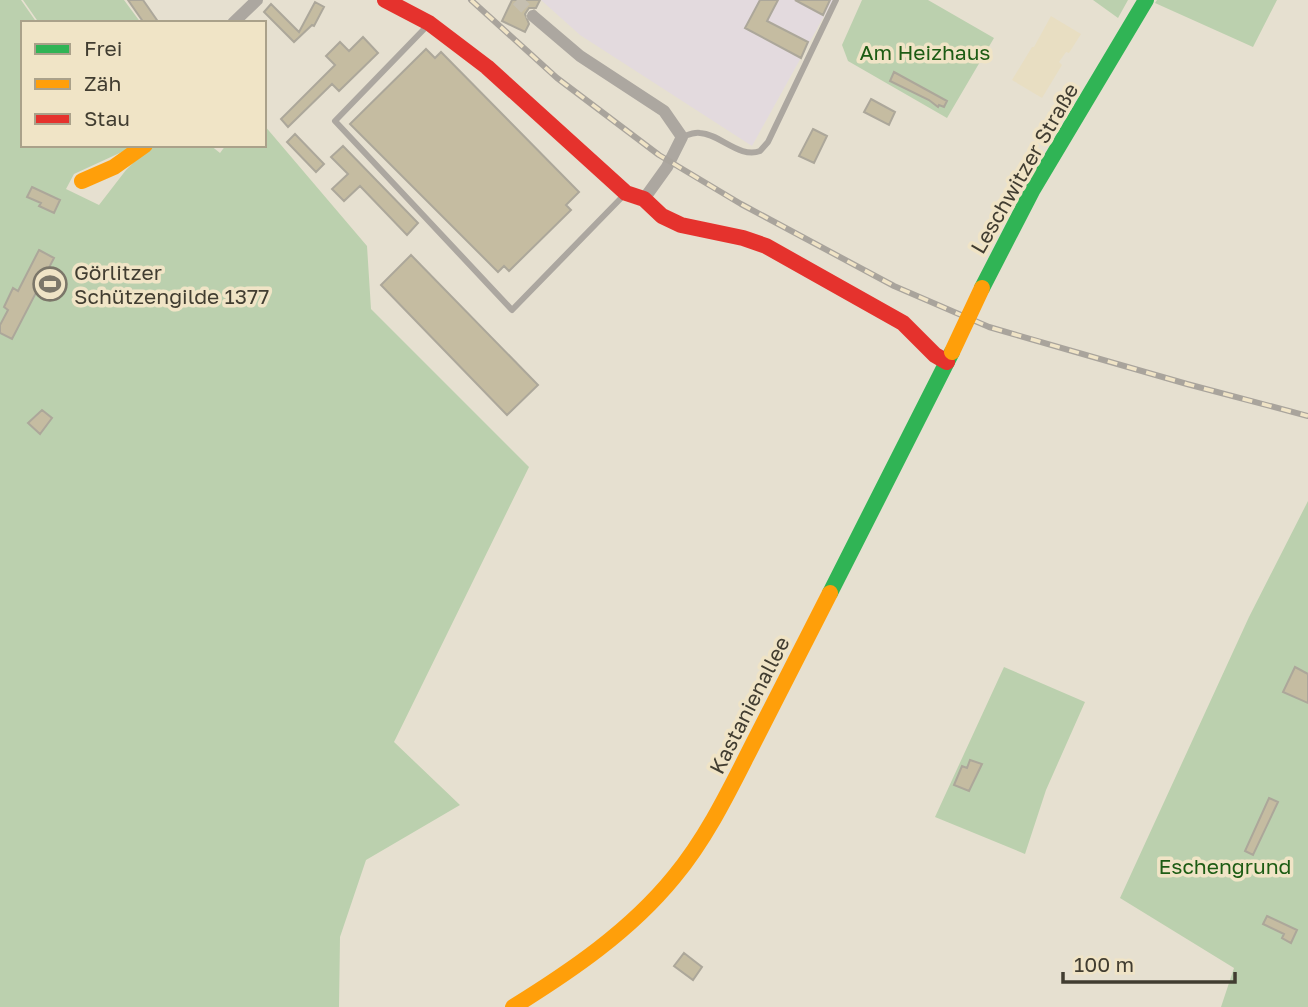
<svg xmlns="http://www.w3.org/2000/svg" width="1308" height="1007" viewBox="0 0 1308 1007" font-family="'Golos Text',sans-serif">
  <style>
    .commercial { fill: #e3dade }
    .built { fill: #e8dec2 }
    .green { fill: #bbd0ae }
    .building { fill: #c5bca1; stroke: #aca79a; stroke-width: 2 }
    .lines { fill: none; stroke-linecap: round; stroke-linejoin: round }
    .street-tunnel { stroke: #c5bfb0; stroke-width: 12; stroke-dasharray: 12 6; stroke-linecap: butt }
    .lane { stroke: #aca7a0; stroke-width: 6 }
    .street { stroke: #aca7a0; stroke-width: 12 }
    .fast { stroke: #30b455; stroke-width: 16 }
    .slow { stroke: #ff9f0a; stroke-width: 16 }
    .jam { stroke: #e5322d; stroke-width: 16 }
    .rail-casing { stroke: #a9a49c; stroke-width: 6 }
    .rail { stroke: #f0e4c6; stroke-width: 3.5; stroke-dasharray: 10; stroke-linecap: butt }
    .slow-bridge { stroke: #ff9f0a; stroke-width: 16 }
    .labels { text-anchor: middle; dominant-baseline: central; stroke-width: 7; stroke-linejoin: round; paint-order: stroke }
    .park-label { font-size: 21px; fill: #1d5c14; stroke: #f0e4c6 }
    .street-label { font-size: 21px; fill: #413d31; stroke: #f0e4c6 }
    .poi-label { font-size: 21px; fill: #413d31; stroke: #f0e4c6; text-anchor: start }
  </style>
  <rect width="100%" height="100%" fill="#e6e0d0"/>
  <!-- commercial -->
  <path class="commercial" d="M541,0H833L752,146L580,35Z"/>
  <!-- built -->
  <path class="built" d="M1051,16L1081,34L1069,53L1066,52L1059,62L1062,65L1042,98L1012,80L1032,47H1034Z"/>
  <!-- green -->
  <path class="green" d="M0,0H21L37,23H23V145H137L74,174L66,189L99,205L126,170L151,145H210L220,153L226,145H264V125L367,246L371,309L529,467L394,742L460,805L366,860L340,937L339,1007H0Z
    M23,0H124L141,23H39Z
    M862,0H928L994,38L947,118L848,61L842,45Z
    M1093,0H1128L1118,18Z
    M1157,0H1277L1253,47L1155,3Z
    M1308,501V1007H1221L1234,968L1120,898L1249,617Z
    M1004,667L1085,702L1046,790L1025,854L935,817Z"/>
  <!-- building -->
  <path class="building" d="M128,0H143L159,23H144Z
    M512,0H540L536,8H529L525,14L529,24L525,32L502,21Z
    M760,0H778L767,21L808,42L801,58L745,28Z
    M795,0H830L823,15Z
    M315,2L324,7L314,26L312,25L294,42L264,12L271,4L299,32Z
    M363,37L378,53L339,91L332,84L288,127L281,119L335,65L326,56L340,42L349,51Z
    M426,49L435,58L441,52L579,192L566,205L571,210L509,271L504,266L498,272L350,124Z
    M894,72L947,101L944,107L939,105L938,107L929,100L890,81Z
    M871,99L895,112L889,125L864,112Z
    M813,129L827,136L814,163L799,156Z
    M295,134L324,164L316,172L287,142Z
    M343,146L418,223L407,235L360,186L344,201L332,189L348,174L331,157Z
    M32,187L60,200L54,213L39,206L41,203L27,197Z
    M39,250L54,258L12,339L0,333V325L8,310L4,307L13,288L18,291Z
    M411,255L538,385L507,415L381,285Z
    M42,410L52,418L40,434L28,423Z
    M1295,667L1308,674V703L1283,692Z
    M970,760L982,764L969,791L954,785L962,766L967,768Z
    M1269,798L1278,802L1253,855L1245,851Z
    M1267,916L1297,930L1291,943L1282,938L1284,934L1263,924Z
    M684,953L702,967L693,980L674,966Z"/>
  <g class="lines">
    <!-- street-tunnel -->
    <path class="street-tunnel" d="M517,0L533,16"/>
    <!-- lane -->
    <path class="lane" d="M428,25L335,121L512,310L626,193
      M682,137C688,135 693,132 700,133C720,134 740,159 760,151L768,142L836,0"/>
    <!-- street -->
    <path class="street" d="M533,16L580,56L664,111L682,137L667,167L644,199
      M233,23L257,0"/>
    <!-- fast -->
    <path class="fast" d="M982,288L1032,191L1146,0
      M830,593L952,352"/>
    <!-- slow -->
    <path class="slow" d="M82,181L114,167L145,145
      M513,1007C571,971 630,931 674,877C708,836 731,787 755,740C780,691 805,642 830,593"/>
    <!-- jam -->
    <path class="jam" d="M385,0L429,23L487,67L626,193L644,199L662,216L681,225L743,238L766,246L903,323L935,355L947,362"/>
    <defs>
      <path id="rail" d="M471,0L557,78L659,155L741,204L894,286L989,327L1187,384L1308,416"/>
    </defs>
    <!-- rail casing -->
    <use href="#rail" class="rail-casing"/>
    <!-- rail -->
    <use href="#rail" class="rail"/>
    <!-- slow-bridge -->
    <path class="slow-bridge" d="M952,352L982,288"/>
  </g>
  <!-- icons -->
  <defs>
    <symbol id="stadium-ring" viewBox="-11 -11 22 22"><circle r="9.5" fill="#f0e4c6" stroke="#7b7669" stroke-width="1.5"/><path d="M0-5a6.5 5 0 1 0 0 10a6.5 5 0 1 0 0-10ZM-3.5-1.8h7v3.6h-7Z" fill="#7b7669"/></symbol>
  </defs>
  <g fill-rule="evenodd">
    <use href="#stadium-ring" x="31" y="265" width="38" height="38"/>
  </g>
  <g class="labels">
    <!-- park labels -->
    <g class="park-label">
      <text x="925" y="52">Am Heizhaus</text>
      <text x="1225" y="866">Eschengrund</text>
    </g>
    <!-- street labels -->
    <g class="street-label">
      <text transform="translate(1024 168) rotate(-60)">Leschwitzer Straße</text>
      <text transform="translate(749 705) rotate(-63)">Kastanienallee</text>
    </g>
    <!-- poi labels -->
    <g class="poi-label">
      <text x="74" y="272">Görlitzer<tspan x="74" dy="24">Schützengilde 1377</tspan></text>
    </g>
  </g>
  <!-- legend -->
  <rect x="21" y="21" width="245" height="126" fill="#f0e4c6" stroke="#aaa18a" stroke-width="2"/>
  <rect x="35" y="44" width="35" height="10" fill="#30b455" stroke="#aaa18a" stroke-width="2"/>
  <text x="84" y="56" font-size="21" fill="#413d31">Frei</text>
  <rect x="35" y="79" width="35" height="10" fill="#ff9f0a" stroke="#aaa18a" stroke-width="2"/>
  <text x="84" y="91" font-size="21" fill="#413d31">Zäh</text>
  <rect x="35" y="114" width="35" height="10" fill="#e5322d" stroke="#aaa18a" stroke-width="2"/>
  <text x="84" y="126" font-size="21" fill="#413d31">Stau</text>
  <!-- scale -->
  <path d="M1063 972v10h172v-10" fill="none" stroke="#413d31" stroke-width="3.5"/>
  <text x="1074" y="972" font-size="21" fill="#413d31" stroke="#f0e4c6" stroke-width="5" paint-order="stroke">100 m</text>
</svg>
